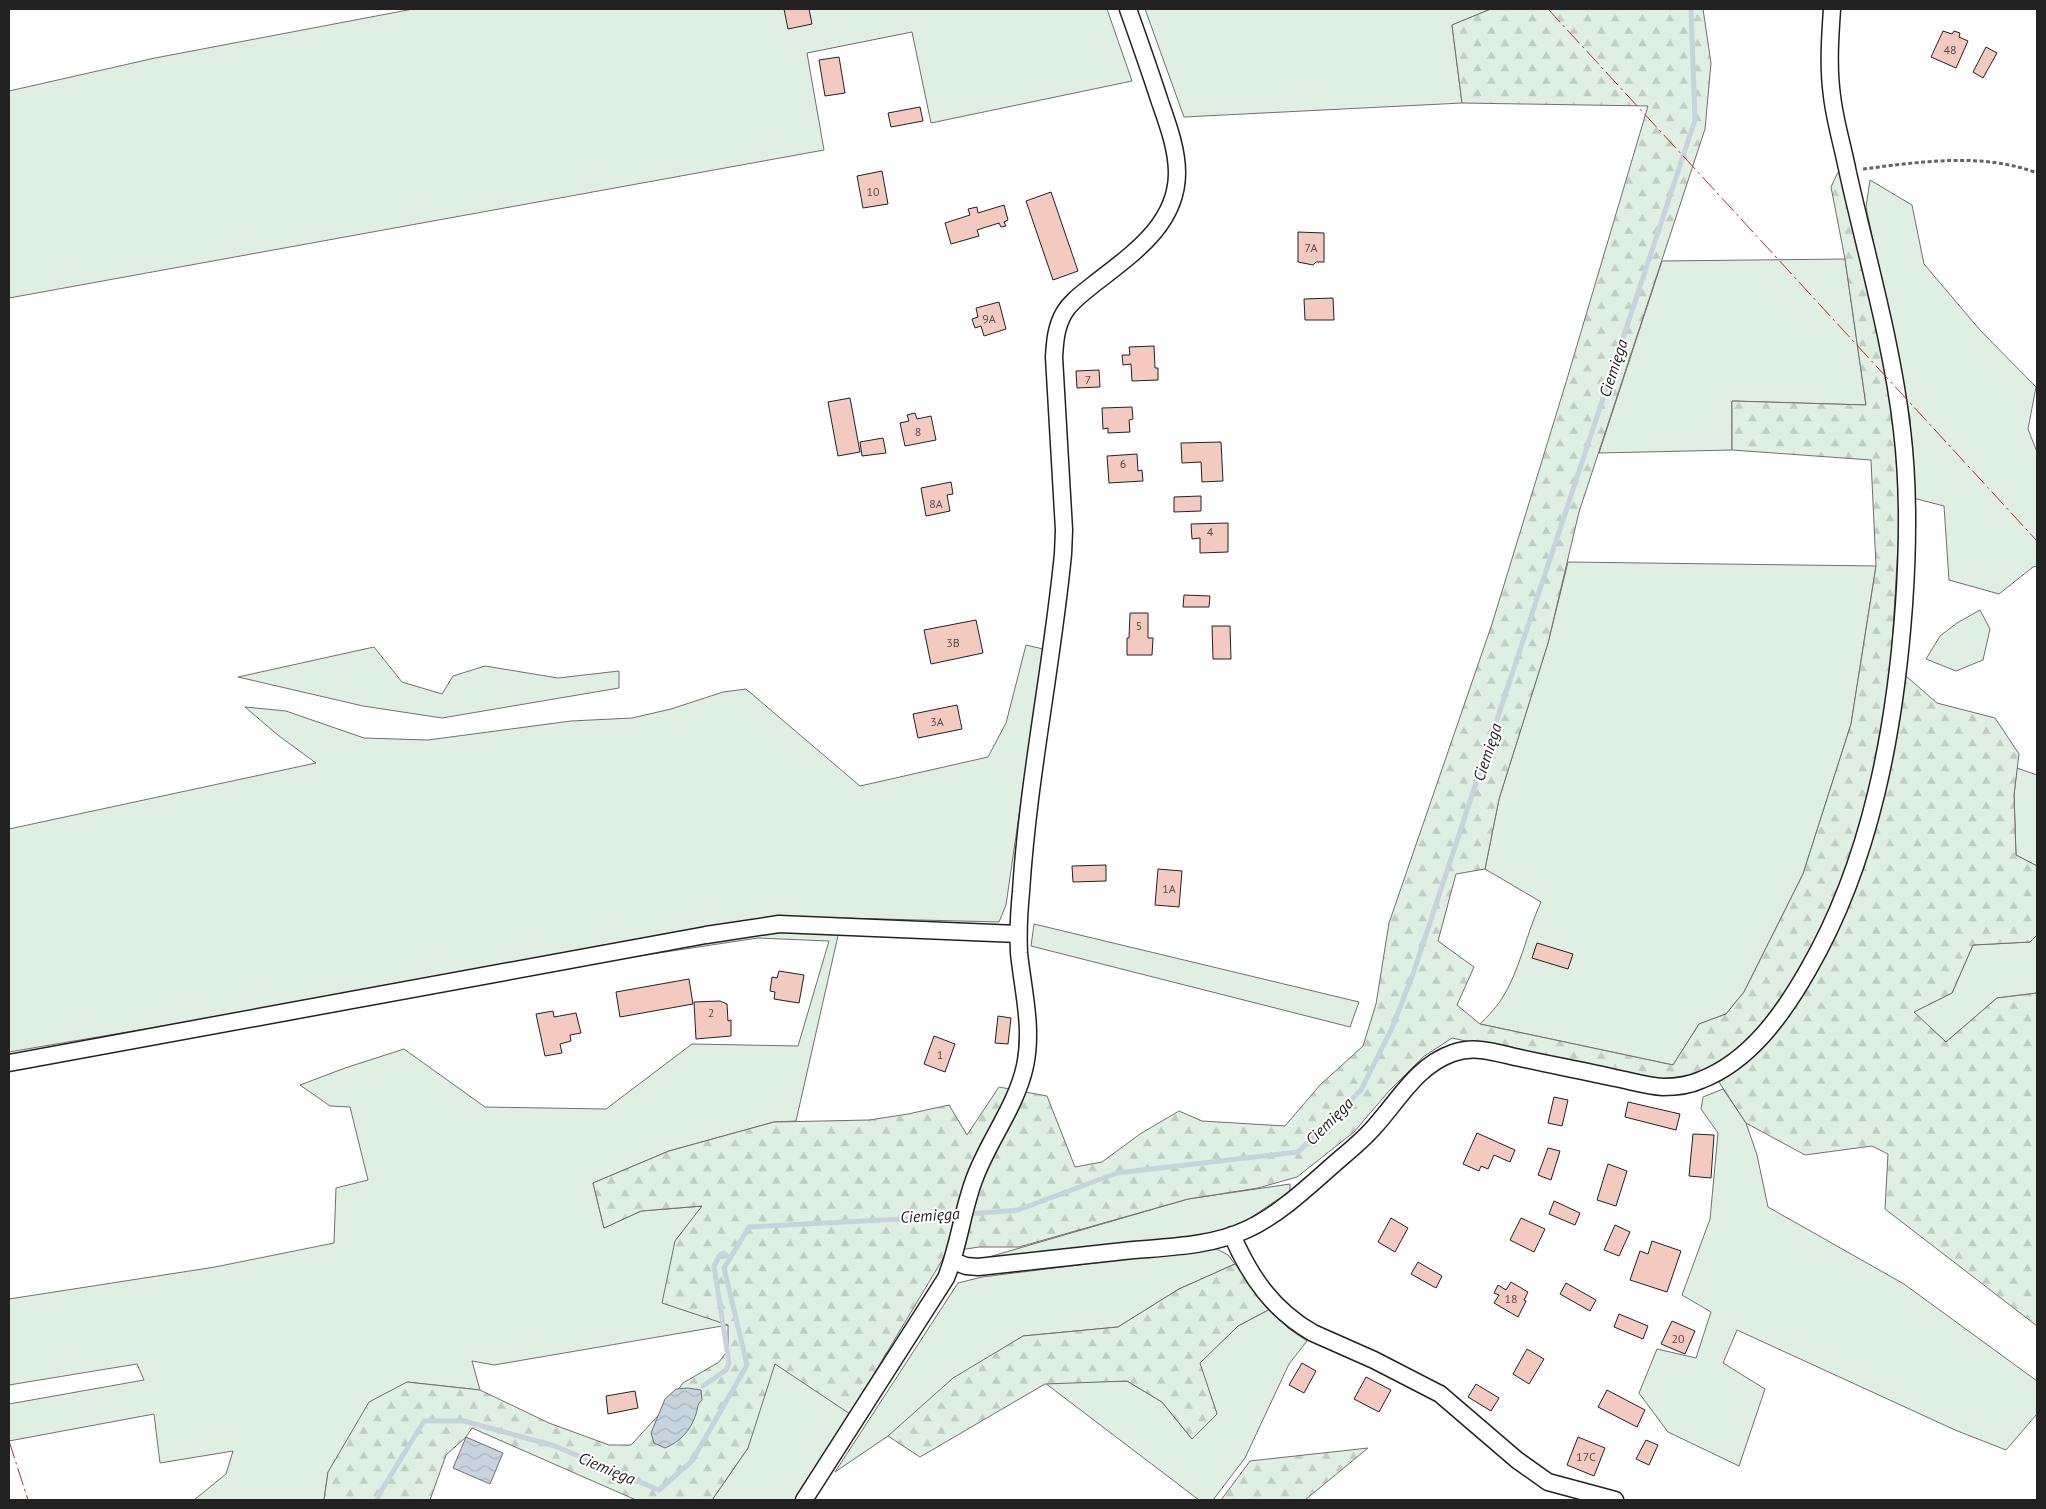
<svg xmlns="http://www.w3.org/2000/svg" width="2046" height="1509" viewBox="0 0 2046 1509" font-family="'PT Sans',sans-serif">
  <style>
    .green { fill: #e0efe3; stroke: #6f6f6f }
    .forest { fill: url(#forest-firs); stroke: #6f6f6f }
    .water { fill: url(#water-waves); stroke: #6f6f6f }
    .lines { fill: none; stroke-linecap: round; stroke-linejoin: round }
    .stream { stroke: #c7d3dd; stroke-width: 5 }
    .building { fill: #f3c9c0; stroke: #222 }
    .minor-casing { stroke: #222; stroke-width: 19 }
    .path { stroke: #646464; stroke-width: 3; stroke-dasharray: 4 2.5; stroke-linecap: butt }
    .minor { stroke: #fff; stroke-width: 16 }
    .power { stroke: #c62828; stroke-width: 1; stroke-dasharray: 18 4 2.5 4; stroke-linecap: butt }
    .labels { text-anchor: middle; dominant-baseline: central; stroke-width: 4; stroke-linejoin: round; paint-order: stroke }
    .number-label { font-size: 12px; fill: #564c4a }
    .water-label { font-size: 16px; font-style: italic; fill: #222; stroke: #fff }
  </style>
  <defs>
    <pattern id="forest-firs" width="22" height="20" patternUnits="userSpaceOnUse" patternTransform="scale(1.25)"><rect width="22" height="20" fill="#e0efe3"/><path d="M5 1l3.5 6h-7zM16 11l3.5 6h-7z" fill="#c0cdc2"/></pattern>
    <pattern id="water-waves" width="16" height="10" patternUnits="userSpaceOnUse" patternTransform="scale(1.25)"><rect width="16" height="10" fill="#c7d3dd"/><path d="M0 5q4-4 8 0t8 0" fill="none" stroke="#abb5bd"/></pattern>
  </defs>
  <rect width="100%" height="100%" fill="#fff"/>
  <!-- green -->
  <path class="green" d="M413,9H1107L1132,81L931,123L912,32L807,53L824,150L9,298V91L155,58Z
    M1145,9H1491L1452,25L1462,103L1184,117Z
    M1870,180L1912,205L1924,264L1980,330L2036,387L2028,429L2037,452V566L2033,567L1999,594L1949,580L1944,506L1913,498L1910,418L1866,207Z
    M1845,259L1866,405L1732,401V450L1599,453L1662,261Z
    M1568,562L1876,566L1851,724L1803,874L1744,992L1726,1014L1699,1024L1673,1065L1480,1024C1487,1017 1495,1009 1501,1000C1520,971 1526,934 1541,902L1485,869L1499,799L1548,643Z
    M1980,610L1990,629L1983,660L1956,671L1926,659L1940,636L1957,623Z
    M1026,645L1043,649L1006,905L999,922L842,918L796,1121L774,1122L669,1151L593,1183L604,1228L641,1211L703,1206L675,1241L728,1325L494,1365L472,1361L480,1390L407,1382L328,1472L324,1500H194L226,1474L233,1451L160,1463L154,1414L9,1441V1404L144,1380L137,1364L9,1385V1299L215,1267L334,1243L336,1188L368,1180L350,1107L330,1106L300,1085L345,1068L404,1049L485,1107L606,1109L692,1044L798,1046L829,941L758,938L612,960L488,971L9,1052V829L316,763L279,736L245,707L286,711L364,738L428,740L571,721L632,718L671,709L723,692L746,689L860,786L988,757L1006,723Z
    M374,647L402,682L442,694L453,676L485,666L558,678L619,671V688L442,718L363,706L238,677Z
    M2017,768L2037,775V866L2016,855L2014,795Z
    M1034,924L1359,1002L1350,1027L1031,946Z
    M2037,935V993L1997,998L1946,1042L1913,1012L1952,993L1973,945L2030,942Z
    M1723,1089L1746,1123L1757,1155L1768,1207L1904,1284L2037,1381V1414L2006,1450L1955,1430L1737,1330L1723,1363L1765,1389L1739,1466L1668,1432L1639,1393L1657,1349L1696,1358L1711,1312L1682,1295L1710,1219L1718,1133L1701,1109L1703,1097Z
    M1290,1184V1191L1249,1219L1223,1232L1181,1238L975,1261L1188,1199Z
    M1215,1248L1228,1255L1235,1264L1179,1289L1118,1327L1023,1336L888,1436L835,1472L958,1283L982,1277Z
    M1270,1309L1288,1328L1307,1341L1289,1364L1245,1458L1213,1500H1199L1045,1383L1127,1381L1162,1402L1192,1439L1217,1414L1199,1363L1238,1326Z
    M751,1330L850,1414L800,1500H712L748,1448Z"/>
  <!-- forest -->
  <path class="forest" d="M1491,9H1703L1711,63L1705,129L1579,512L1548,643L1499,799L1485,869L1456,874L1438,941L1474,967L1457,1005L1480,1024L1673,1065L1699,1024L1726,1014L1744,992L1803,874L1851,724L1876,566L1871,460L1732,450V401L1866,405L1845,259L1831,187L1838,172L1842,171L1889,380L1901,495L1891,663L1937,703L1995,718L2019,754L2014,795L2016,855L2037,866V935L2030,942L1973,945L1952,993L1914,1012L1946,1042L1997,998L2037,993V1326L1885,1209L1888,1154L1872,1146L1805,1155L1746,1123L1711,1070L1684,1082L1635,1078L1452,1038L1423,1057L1389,1091L1354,1132L1297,1177L1258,1188L1188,1199L1019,1247H979L947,1252L850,1414L775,1364L748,1448L712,1500H636L472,1428L466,1437L446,1455L430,1500H324L328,1472L369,1402L407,1382L480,1390L549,1423L609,1445H631L665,1408L683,1383L719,1362L728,1350V1325L662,1303L675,1241L702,1206L641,1211L604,1228L593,1183L669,1151L774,1122L869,1120L908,1114L949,1105L967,1135L999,1087L1047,1096L1075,1167L1102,1162L1140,1134L1179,1111L1202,1121L1285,1126L1320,1085L1363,1046L1376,1004L1389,923L1492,624L1567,379L1648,106L1462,103L1452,25Z
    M1235,1264L1270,1309L1238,1326L1200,1363L1217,1414L1192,1439L1162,1402L1127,1381L1045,1384L920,1457L888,1436L953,1378L1023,1336L1118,1327L1179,1289Z
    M1368,1448L1305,1500H1221L1250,1461Z"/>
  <!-- water -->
  <path class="water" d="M688,1388L701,1390L702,1400C697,1404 698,1408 696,1414C691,1430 680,1442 665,1448L654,1443L651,1433L665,1399L676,1389Z
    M466,1437L503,1453L490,1484L453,1468Z"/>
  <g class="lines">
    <!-- stream -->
    <path class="stream" d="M703,1386L726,1370L729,1363L714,1266L720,1255L724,1253L730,1259
      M378,1500V1496L424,1421H464L555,1446L659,1490L692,1461L747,1365L724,1268L749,1227L921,1218L1018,1210L1117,1173L1298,1152L1361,1090L1392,1028L1413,974L1695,120L1691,9"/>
  </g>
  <!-- building -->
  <path class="building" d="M784,9H809L812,24L788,29Z
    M1943,31L1952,34L1954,31L1960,33L1959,37L1968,41L1956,68L1931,57Z
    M1986,47L1997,53L1983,78L1973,72Z
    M839,57L845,93L825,96L819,60Z
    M920,107L923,121L891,127L888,113Z
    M882,171L888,204L863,208L857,176Z
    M1051,192L1078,271L1053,280L1026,201Z
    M1004,205L1008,220L1004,222L1006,226L1001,227L999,223L977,230L979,236L951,244L945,223L970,215L968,209L977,207L978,213Z
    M1298,232L1324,233V262H1316L1313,265L1298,262Z
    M1333,298L1334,320H1305L1304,299Z
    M999,302L1006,329L984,336L981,326L975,328L972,319L978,317L976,308Z
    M1154,346L1155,368H1158V380L1132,381L1131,364L1123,365L1122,355H1130L1129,347Z
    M1099,370L1100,387L1077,388L1076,371Z
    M850,398L860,452L838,456L828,402Z
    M1132,407L1133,419L1129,420L1130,432L1108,433V428L1103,429L1102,408Z
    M915,413L917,419L931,416L936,440L905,446L900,423L909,421L907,415Z
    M883,438L886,453L862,456L860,442Z
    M1221,442L1223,481L1202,482L1201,462L1182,463L1181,443Z
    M1137,454L1138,471L1142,470L1143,481L1109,483L1107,456Z
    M951,482L953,494L947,495L950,511L926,516L921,488Z
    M1201,496V511L1174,512V497Z
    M1228,523V552L1200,553V538L1192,539L1191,524Z
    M1184,595L1210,596L1209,607H1183Z
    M1130,613H1148V638H1153L1152,655H1127V638H1129Z
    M976,620L983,653L931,664L924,630Z
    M1212,626H1230L1231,659H1213Z
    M957,705L962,729L918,738L913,714Z
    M1106,865V881L1073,882L1072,866Z
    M1158,869L1182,871L1179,907L1155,905Z
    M1537,943L1573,954L1568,969L1532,958Z
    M779,971L804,975L799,1003L774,999L775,992L770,991L772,977L777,978Z
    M689,979L693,1004L620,1017L616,992Z
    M720,1001L727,1004L728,1021L731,1020V1036L696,1039L694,1002Z
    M553,1011L554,1017L576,1013L581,1033L570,1035L571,1041L560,1044L562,1053L545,1056L536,1014Z
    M998,1016L1011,1018L1008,1044L995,1043Z
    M934,1036L955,1044L945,1072L924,1064Z
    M1554,1097L1568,1100L1562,1126L1548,1123Z
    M1628,1102L1680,1114L1676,1130L1625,1117Z
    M1477,1133L1515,1150L1510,1162L1494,1155L1488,1169L1481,1166L1479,1171L1463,1164Z
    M1693,1134L1714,1135L1711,1178L1689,1176Z
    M1548,1148L1560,1151L1551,1180L1538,1175Z
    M1608,1164L1627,1171L1616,1206L1597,1200Z
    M1554,1201L1580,1213L1575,1225L1549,1214Z
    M1391,1218L1408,1228L1395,1252L1378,1242Z
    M1521,1218L1545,1229L1534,1252L1510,1240Z
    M1615,1225L1630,1232L1619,1256L1604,1250Z
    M1652,1241L1681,1251L1667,1292L1630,1280L1640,1251L1648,1254Z
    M1418,1262L1442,1276L1436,1288L1411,1274Z
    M1511,1282L1528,1292L1524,1300L1526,1301L1518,1317L1494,1303L1499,1295L1494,1293L1498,1285L1506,1290Z
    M1566,1283L1596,1300L1590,1311L1560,1294Z
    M1619,1314L1648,1326L1643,1339L1614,1327Z
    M1672,1321L1695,1331L1685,1354L1661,1344Z
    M1527,1349L1544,1359L1529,1384L1513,1374Z
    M1302,1363L1316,1371L1304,1393L1289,1385Z
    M1366,1377L1391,1390L1379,1412L1354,1399Z
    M1476,1384L1499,1398L1491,1411L1468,1397Z
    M1607,1390L1645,1410L1637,1427L1598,1407Z
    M635,1391L638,1408L608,1414L606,1396Z
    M1578,1437L1605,1448L1594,1476L1567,1465Z
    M1646,1440L1658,1445L1649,1465L1636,1459Z"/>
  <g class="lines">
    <defs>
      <path id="minor" d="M9,1063L706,935L779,924L1018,934
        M1232,1235C1250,1277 1273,1310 1313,1333L1374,1360L1440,1394L1517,1460L1548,1482L1615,1500
        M953,1261L966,1266L978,1267C1027,1262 1075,1256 1124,1251C1165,1247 1210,1247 1248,1229C1282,1213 1312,1183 1341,1158C1353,1148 1366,1137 1376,1125C1400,1098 1418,1065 1453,1053C1476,1045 1497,1053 1520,1058C1552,1065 1584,1071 1615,1078C1631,1081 1647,1086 1663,1087C1676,1087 1690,1085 1701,1080C1750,1061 1783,1014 1808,970C1871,861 1895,730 1904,605C1908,547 1909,488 1902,430C1892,343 1867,258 1848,173C1843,147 1835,122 1832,96C1828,67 1830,38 1832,9
        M804,1500L946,1278C959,1246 962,1212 974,1180C988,1141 1016,1107 1025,1066C1033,1028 1023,991 1019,953C1018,932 1019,912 1021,892C1028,779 1052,667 1063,554L1064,530L1054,357C1055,341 1056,327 1064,313C1071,301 1083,293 1094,284C1131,255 1177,225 1177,173C1177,149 1168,125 1160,102C1150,71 1139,40 1128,9"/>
    </defs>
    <!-- minor casing -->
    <use href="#minor" class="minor-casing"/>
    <!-- path -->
    <path class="path" d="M1863,169C1920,162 1982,152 2037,173"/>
    <!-- minor -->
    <use href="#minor" class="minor"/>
    <!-- power -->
    <path class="power" d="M1548,9L2037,541
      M9,1441L28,1500"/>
  </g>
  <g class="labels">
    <!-- number labels -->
    <g class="number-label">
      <text x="1950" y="49">48</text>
      <text x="873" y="191">10</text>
      <text x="1311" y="247">7A</text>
      <text x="989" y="318">9A</text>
      <text x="1088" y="379">7</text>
      <text x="918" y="431">8</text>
      <text x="1123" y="463">6</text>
      <text x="936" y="503">8A</text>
      <text x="1210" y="531">4</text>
      <text x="1139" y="625">5</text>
      <text x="953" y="642">3B</text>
      <text x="937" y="721">3A</text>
      <text x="1169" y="888">1A</text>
      <text x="711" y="1012">2</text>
      <text x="940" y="1054">1</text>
      <text x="1511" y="1298">18</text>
      <text x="1678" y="1338">20</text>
      <text x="1586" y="1456">17C</text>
    </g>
    <!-- water labels -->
    <g class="water-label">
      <text transform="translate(1613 368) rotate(-72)">Ciemięga</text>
      <text transform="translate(1487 752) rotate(-72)">Ciemięga</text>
      <text transform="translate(1329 1121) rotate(-45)">Ciemięga</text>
      <text transform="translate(930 1215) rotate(-4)">Ciemięga</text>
      <text transform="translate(607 1468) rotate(23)">Ciemięga</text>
    </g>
  </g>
  <!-- border -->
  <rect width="2046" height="1509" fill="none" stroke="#222222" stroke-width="20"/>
</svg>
